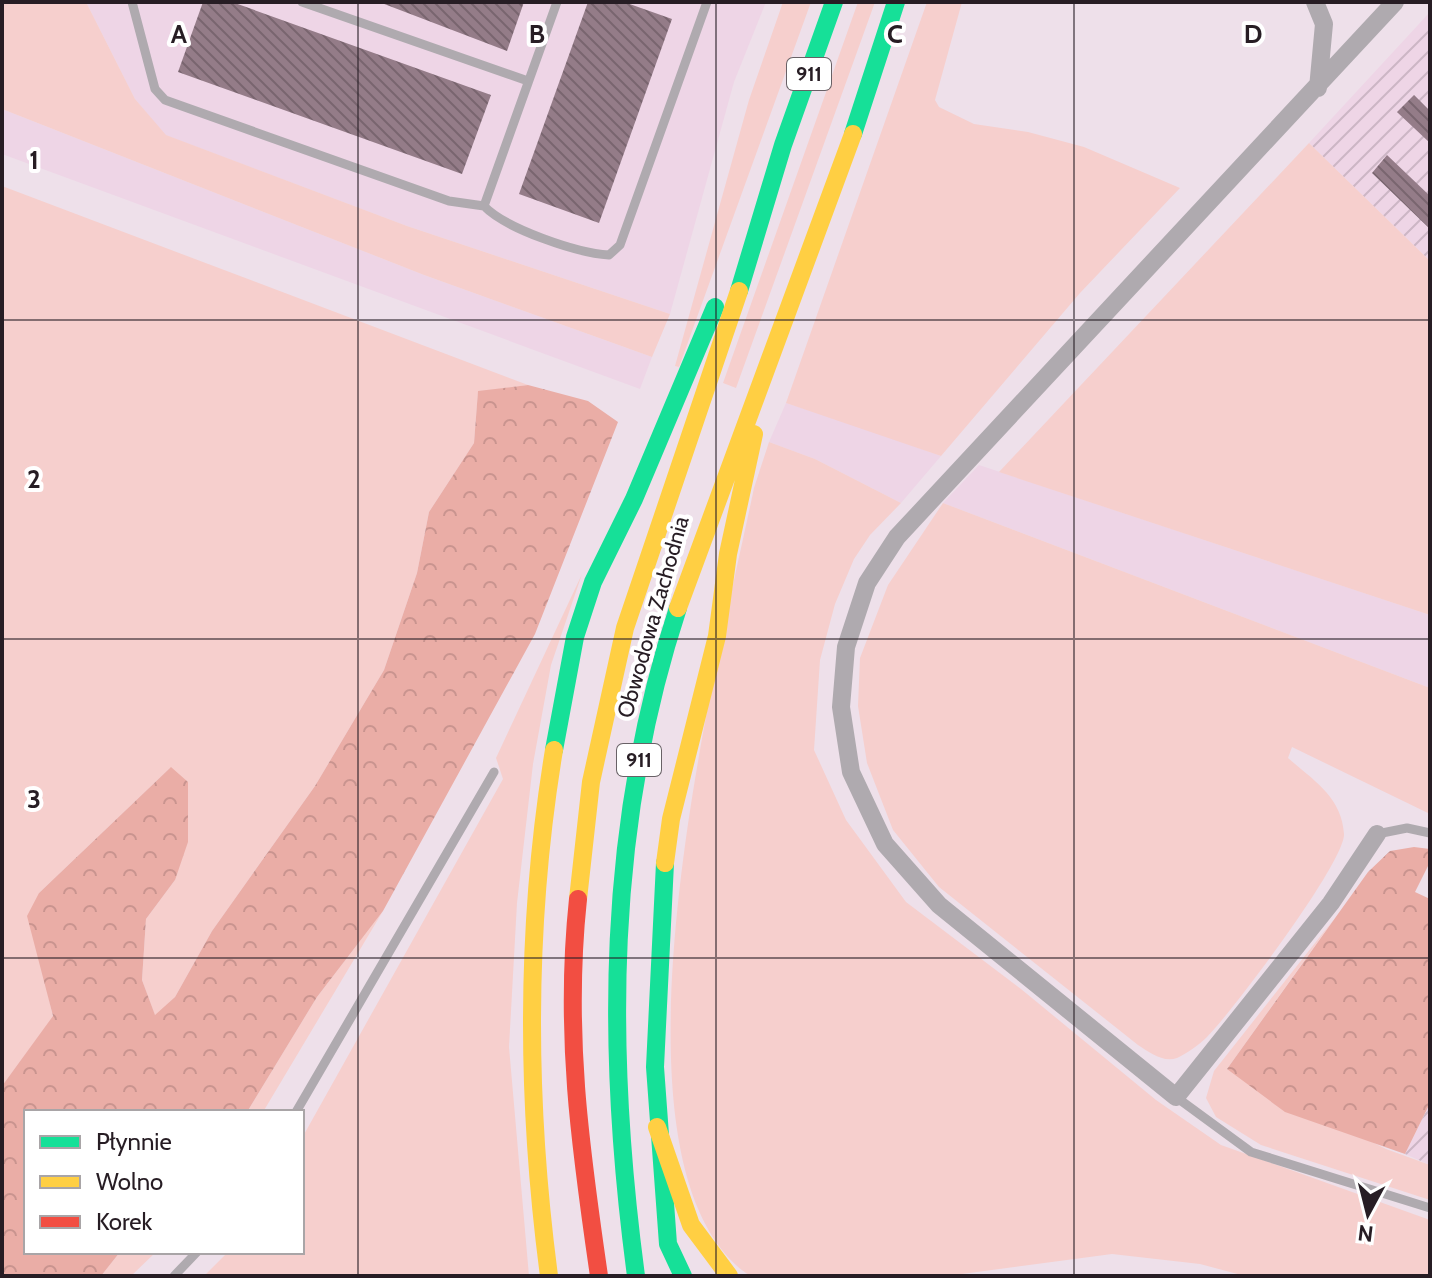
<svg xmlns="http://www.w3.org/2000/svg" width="1432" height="1278" viewBox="0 0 1432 1278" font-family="Cabin,sans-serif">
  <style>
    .built { fill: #eed5e6 }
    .industrial { fill: url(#industrial-furrows) }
    .green { fill: #f6cfcd }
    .forest { fill: url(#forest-crowns) }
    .building { fill: url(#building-back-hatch) }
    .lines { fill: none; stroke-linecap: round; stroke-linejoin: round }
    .lane { stroke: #afaaaf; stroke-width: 9 }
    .street { stroke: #afaaaf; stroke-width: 18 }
    .fast { stroke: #16e098; stroke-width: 18 }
    .slow { stroke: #ffcf43; stroke-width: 18 }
    .jam { stroke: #f24e42; stroke-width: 18 }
    .grid { fill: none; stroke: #271d24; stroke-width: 2; stroke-opacity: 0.55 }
    .labels { text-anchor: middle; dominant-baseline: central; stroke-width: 8; stroke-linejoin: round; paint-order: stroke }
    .shield { fill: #fff; stroke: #686166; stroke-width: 2 }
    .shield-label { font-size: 20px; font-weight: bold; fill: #271d24 }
    .street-label { font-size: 22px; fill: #271d24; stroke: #fff }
    .grid-label { font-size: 26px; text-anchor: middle; font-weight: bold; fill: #271d24; stroke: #fff; stroke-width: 8; stroke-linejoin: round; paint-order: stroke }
  </style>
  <defs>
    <pattern id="industrial-furrows" width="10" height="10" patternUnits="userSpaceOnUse" patternTransform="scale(2)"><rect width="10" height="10" fill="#eed5e6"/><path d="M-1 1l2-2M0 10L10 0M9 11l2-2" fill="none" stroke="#ccb6c5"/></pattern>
    <pattern id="forest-crowns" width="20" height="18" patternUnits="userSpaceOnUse" patternTransform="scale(2)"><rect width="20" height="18" fill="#eaada6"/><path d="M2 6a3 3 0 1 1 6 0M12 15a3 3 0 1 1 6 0" fill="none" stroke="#c9948f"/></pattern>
    <pattern id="building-back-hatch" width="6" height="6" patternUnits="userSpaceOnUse" patternTransform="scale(2)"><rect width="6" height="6" fill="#947c88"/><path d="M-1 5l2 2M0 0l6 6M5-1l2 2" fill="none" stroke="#79656f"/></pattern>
  </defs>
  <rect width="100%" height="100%" fill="#eee0ea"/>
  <!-- built -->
  <path class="built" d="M86,2H766L734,82L670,314L407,226L165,135L135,99Z
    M2,109L424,275L652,357L640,389L2,154Z
    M786,403L855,425L941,456L901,503L815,459L769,442Z
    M979,465L1430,615V688L943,503Z"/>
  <!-- industrial -->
  <path class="industrial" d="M1430,12V261L1309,143Z
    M1430,1103V1165L1405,1154Z"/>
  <!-- green -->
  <path class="green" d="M2,2H86L135,99L166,135L407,226L670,314L652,357L424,275L2,109Z
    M783,2H811L679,367L675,366L749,100Z
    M858,2H875L736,388L723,383Z
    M927,2H962L935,100L939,107L974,124L1028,132L1084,147L1180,188L1080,293L941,456L786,403Z
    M1309,143L1430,261V615L999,472Z
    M2,186L528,385L478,392L474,443L429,512L417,573L384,670L315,786L212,931L175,997L155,1016L142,980L146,919L175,880L170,768L39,893L43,973L53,1017L2,1086Z
    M769,442L815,459L901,503L870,535L854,559L835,604L820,660L814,750L846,820L906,902L1021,989L1156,1100L1221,1145L1430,1220V1276H1245L1200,1264L1112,1254L947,1276H750C587,1165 720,653 754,488Z
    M943,503L1430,688V814L1292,747L1288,758C1313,780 1342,797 1344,834C1345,862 1232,1012 1207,1037C1200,1044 1186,1054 1177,1058C1163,1063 1149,1052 1138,1045L939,887L893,830L867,763L858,706L860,658L888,585Z
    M582,574L551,665L533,764L517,903L509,1047L529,1276H204L228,1252H302V1138L503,779L496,758Z
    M383,911L263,1112H247L317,997Z
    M1334,919L1227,1069L1386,1149L1430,1165V1200L1261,1145L1216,1117L1206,1098L1214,1071Z
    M120,1252H156L131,1276H101Z"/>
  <!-- forest -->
  <path class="forest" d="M528,385L588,401L618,422L535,634L383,911L317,997L247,1112H26V1252H120L101,1276H2V1086L53,1016L27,916L39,893L171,767L188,782V842L175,880L146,919L142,980L155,1015L175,997L212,931L315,786L384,670L417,573L429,512L474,443L478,391Z
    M1414,847L1430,849V862L1415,892L1430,899V1103L1405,1154L1285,1112L1227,1069L1368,872L1390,851Z"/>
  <!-- building -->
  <path class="building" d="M203,2H232L491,95L462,174L178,72Z
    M379,2H524L507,51Z
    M588,2H624L672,19L599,223L519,194Z
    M1414,95L1430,111V143L1397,112Z
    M1387,155L1430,196V229L1372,173Z"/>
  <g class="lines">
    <!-- lane -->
    <path class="lane" d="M132,2L155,89L165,100L449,201L484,206
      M302,2L528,81
      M557,2L484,206C506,229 577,253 609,255L620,245L707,2
      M1377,834L1407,828L1430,833
      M1176,1097L1251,1152L1430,1208
      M296,1112L494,772
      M174,1276L197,1252"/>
    <!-- street -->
    <path class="street" d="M1315,2L1324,24L1318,88
      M1377,834L1331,903L1176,1097L939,905L885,844L851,772L841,707L846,647L867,583L897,537L1395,2"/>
    <!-- fast -->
    <path class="fast" d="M853,134L896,2
      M739,291L783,145L834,2
      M554,750L575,637L593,582L634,499L715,307
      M665,863L655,1067L668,1244L683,1276
      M636,1276C606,1051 606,826 678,608"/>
    <!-- slow -->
    <path class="slow" d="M678,608L853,134
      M665,863L671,819L717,636L728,554L754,434
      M578,899L591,782L625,628L739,291
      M657,1127L691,1225L729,1276
      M549,1276C526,1101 525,925 554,750"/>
    <!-- jam -->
    <path class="jam" d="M578,899C564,1031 580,1146 599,1276"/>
  </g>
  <!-- grid -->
  <path class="grid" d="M358,2V1276M716,2V1276M1074,2V1276M2,320H1430M2,639H1430M2,958H1430"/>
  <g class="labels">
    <!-- shield labels -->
    <g class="shield">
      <rect x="787" y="58" width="44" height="32" rx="6"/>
      <rect x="617" y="744" width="44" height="32" rx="6"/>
    </g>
    <g class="shield-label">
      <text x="809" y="74">911</text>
      <text x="639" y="760">911</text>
    </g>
    <!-- street labels -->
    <g class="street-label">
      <text transform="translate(653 617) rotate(-74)">Obwodowa Zachodnia</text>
    </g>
  </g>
  <g class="grid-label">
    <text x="179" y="43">A</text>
    <text x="537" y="43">B</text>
    <text x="895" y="43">C</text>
    <text x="1253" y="43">D</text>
    <text x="34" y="169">1</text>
    <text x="34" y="488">2</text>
    <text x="34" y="808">3</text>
  </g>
  <!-- border -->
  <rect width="1432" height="1278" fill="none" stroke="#271d24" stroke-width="8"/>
  <!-- legend -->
  <rect x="24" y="1110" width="280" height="144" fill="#ffffff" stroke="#a9a5a7" stroke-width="2"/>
  <rect x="40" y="1136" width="40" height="12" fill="#16e098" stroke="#a9a5a7" stroke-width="2"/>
  <text x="96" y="1150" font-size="24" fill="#271d24">Płynnie</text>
  <rect x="40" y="1176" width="40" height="12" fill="#ffcf43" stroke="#a9a5a7" stroke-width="2"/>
  <text x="96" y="1190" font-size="24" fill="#271d24">Wolno</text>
  <rect x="40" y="1216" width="40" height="12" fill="#f24e42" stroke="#a9a5a7" stroke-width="2"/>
  <text x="96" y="1230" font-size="24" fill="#271d24">Korek</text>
  <!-- north arrow -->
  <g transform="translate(1368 1214) rotate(187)" stroke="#ffffff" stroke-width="6" paint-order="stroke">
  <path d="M0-6L14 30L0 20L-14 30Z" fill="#271d24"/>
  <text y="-12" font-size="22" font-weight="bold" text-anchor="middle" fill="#271d24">N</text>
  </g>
</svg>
